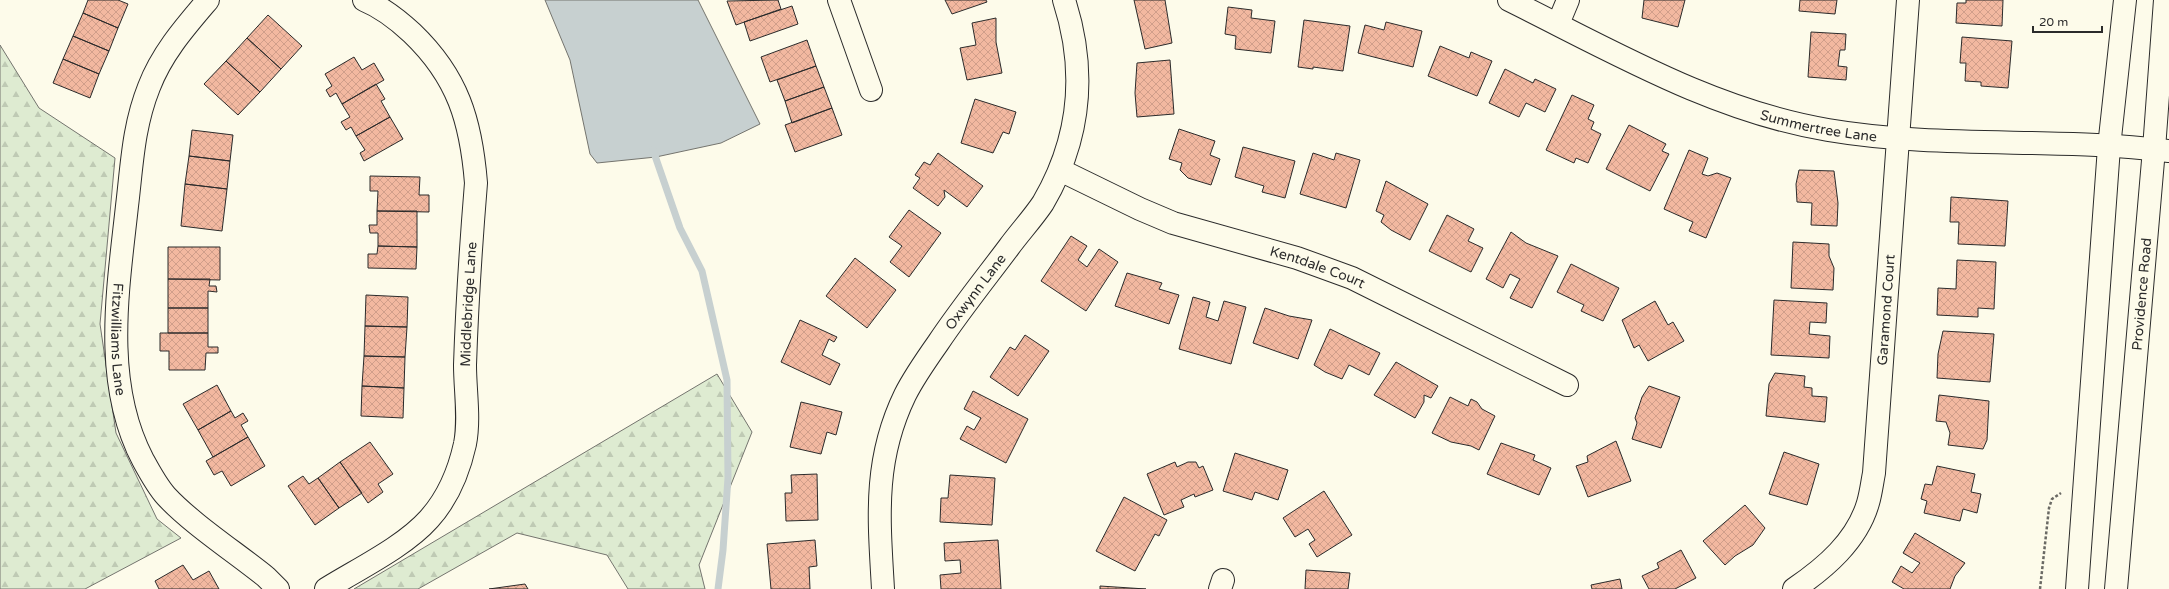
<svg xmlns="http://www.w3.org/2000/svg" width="2169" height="589" viewBox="0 0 2169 589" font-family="'Varela Round',sans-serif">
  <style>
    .forest { fill: url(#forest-firs); stroke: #74746e }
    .water { fill: #c7d0d0; stroke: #74746e }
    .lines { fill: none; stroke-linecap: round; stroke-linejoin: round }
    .stream { stroke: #c7d0d0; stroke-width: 7 }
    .building { fill: url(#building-cross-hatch); stroke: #2b2b2b }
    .minor-casing { stroke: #2b2b2b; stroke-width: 24 }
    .major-casing { stroke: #2b2b2b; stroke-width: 24 }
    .path { stroke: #6a6964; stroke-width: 2.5; stroke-dasharray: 3 2; stroke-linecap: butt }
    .minor { stroke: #fdfbea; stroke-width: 22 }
    .major { stroke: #fdfbea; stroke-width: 22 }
    .labels { text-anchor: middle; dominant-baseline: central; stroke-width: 3; stroke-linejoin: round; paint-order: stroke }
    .street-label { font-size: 14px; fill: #2b2b2b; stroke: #fdfbea }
  </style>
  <defs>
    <pattern id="forest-firs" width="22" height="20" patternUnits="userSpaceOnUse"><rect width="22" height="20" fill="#deebd1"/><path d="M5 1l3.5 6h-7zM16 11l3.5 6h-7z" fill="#bfcab4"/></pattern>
    <pattern id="building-cross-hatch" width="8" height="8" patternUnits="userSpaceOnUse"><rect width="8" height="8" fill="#f2b8a0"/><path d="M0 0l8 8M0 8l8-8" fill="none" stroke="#d09e8a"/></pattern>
  </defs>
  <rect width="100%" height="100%" fill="#fdfbea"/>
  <!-- forest -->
  <path class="forest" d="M0,45L39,108L115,158L100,324L116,433L157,519L181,538L85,589H0Z
    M717,374L752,432L699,565L705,589H628L607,555L517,533L418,589H354Z"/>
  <!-- water -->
  <path class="water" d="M545,0H698L760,124L721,143L656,157L597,163L590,154L570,60Z"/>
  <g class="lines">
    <!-- stream -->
    <path class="stream" d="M653,150L680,228L702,271L727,380L728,478L723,550L718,589"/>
  </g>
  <!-- building -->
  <path class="building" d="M88,0H118L128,4L118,28L83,13Z
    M778,0L781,9L736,25L727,1Z
    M945,0H986L987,2L952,14Z
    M1134,0H1165L1172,43L1145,49Z
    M1644,0H1685L1678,27L1642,18Z
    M1800,0H1837L1835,14L1799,11Z
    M1966,0H2003L2002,26L1956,23L1957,3H1966Z
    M792,6L798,24L750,41L744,22Z
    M1228,7L1252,10L1251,18L1275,21L1271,53L1235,49L1236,36L1225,34Z
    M83,13L118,28L109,51L73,36Z
    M268,15L302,46L281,69L247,38Z
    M996,18V42L1002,73L967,80L960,48L976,45L972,23Z
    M1304,20L1350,26L1343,71L1313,67V69L1298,67Z
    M1386,22L1422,31L1413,67L1358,53L1365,25L1384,30Z
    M1811,32L1846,34L1845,50H1840L1838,66L1847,67L1846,80L1808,77Z
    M73,36L109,51L99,74L63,59Z
    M1962,37L2012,41L2008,88L1981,86V82L1965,81L1966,63H1960Z
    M247,38L281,69L260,92L226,61Z
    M807,40L816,66L770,82L761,57Z
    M1440,46L1469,58L1471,52L1492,61L1477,96L1428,76Z
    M354,57L362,70L374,63L384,80L342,104L336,93L330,97L326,90L332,86L325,74Z
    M63,59L99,74L90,98L53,83Z
    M1170,60L1174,114L1137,117L1135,93L1137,63Z
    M226,61L260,92L238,115L204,84Z
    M816,66L824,87L785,101L777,80Z
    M1505,69L1533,83L1535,79L1556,89L1545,112L1526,103L1519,117L1489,103Z
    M376,84L385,99L381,101L390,117L356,136L351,127L346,130L341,122L350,117L342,104Z
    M824,87L832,108L792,123L785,101Z
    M1572,95L1594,105L1588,119L1594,122L1591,129L1601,134L1588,163L1576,158L1574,163L1546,150Z
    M975,99L1016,112L1009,134L1003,132L993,153L961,143Z
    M832,108L842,135L795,152L785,125Z
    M390,117L403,139L364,161L360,153L365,150L356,136Z
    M1629,125L1666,144L1662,151L1669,154L1650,191L1606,169Z
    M1179,129L1215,141L1210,155L1220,159L1211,185L1188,178L1180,170L1182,163L1169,159Z
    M192,130L233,135L230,161L189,156Z
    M1243,147L1295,161L1285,198L1262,192L1264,186L1235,177Z
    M1689,150L1708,158L1702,174L1708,176L1717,173L1731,178L1706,238L1689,231L1693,222L1664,209Z
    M938,153L983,186L967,207L944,190L945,197L938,206L913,188L920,178L915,175L924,162L930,165Z
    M1313,153L1334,160L1336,153L1360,160L1346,208L1300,194Z
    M189,156L230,161L227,189L185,184Z
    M1799,170L1834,171L1838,203L1837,226L1811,225L1812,203L1797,202L1796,184Z
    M370,176L420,177L419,195H429V212L377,211L378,191H370Z
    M1386,181L1428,204L1410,240L1391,230L1381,222L1384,215L1376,211Z
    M185,184L227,189L222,231L181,226Z
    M1951,197L2008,201L2005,246L1958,244L1959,222H1950Z
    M909,210L941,233L909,277L890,262L902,246L889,237Z
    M377,211H417V247L378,246V233H370L369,225H377Z
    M1447,215L1474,229L1468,241L1483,248L1471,272L1429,251Z
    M1511,232L1526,243L1558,256L1532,308L1510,298L1520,279L1510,274L1503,288L1486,279Z
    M1071,236L1087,246L1078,260L1087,267L1099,249L1118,262L1086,311L1041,281Z
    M1793,242L1829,244V256L1834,268L1833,290L1791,288Z
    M378,246L417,247L416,269L368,268V254H377Z
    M168,247H220V280L168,279Z
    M855,258L896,290L867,328L826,296Z
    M1957,260L1996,262L1994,309L1978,308V317L1937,315L1938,288L1956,289Z
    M1571,264L1619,288L1603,321L1581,311L1584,305L1557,292Z
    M1127,273L1162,283L1159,289L1179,295L1169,324L1115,306Z
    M168,279H210L209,286H216L217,292L208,291V308H168Z
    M366,295L408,297L407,327L365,326Z
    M1193,297L1210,302L1206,317L1218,321L1224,301L1246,307L1231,364L1179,349Z
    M1774,300L1827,303L1826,323L1810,322L1809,334L1830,336L1829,358L1771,355Z
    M1655,301L1668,325L1673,322L1684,341L1648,361L1639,345L1634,348L1622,320Z
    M168,308H208V333H168Z
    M1265,308L1289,316L1312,320L1298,359L1253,343Z
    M800,320L837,337L834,342L829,339L822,355L840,364L830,385L781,362Z
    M365,326L407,327L405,357L364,356Z
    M1330,329L1380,353L1369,375L1349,365L1342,379L1325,372L1314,365Z
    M1943,331L1994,334L1990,382L1937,378L1938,354Z
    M160,333H208V347H218V353H206L205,370H169V351H160Z
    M1025,335L1049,351L1018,396L990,377L1010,347L1015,350Z
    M364,356L405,357L404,388L362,386Z
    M1396,362L1438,386L1431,398L1424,395V402L1415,418L1374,395Z
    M1775,373L1805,376L1804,387L1812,388V396L1827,397L1825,422L1766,416L1769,384Z
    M217,385L231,411L198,430L183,404Z
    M362,386L404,388L403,418L361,416Z
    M1649,386L1680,397L1661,448L1632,439L1637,423L1635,418L1642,397Z
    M973,391L1028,419L1006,463L960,439L967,426L974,430L981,418L964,409Z
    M1939,395L1989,401L1987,440L1983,449L1948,445L1950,433L1946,422L1936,421Z
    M1450,397L1468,406L1471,399L1477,402L1482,409L1495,416L1479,450L1471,446L1451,442L1432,433Z
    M801,402L842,412L836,435L827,432L821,454L790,447Z
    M231,411L235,418L243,413L248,421L241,425L248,437L213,457L198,430Z
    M248,437L265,466L231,486L222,471L214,475L206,461Z
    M1616,441L1631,481L1588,497L1576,466L1588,462L1587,456Z
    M370,442L393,474L378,484L383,492L368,503L340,462Z
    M1501,443L1535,455L1533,460L1551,468L1539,495L1487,474Z
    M1784,452L1819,464L1807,505L1769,494Z
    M1235,453L1288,470L1278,500L1255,492L1252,500L1223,491Z
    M340,462L362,493L339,508L318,478Z
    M1175,462L1177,467L1188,462H1196L1199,468L1203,466L1213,490L1195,497L1194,494L1181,500L1184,507L1164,515L1147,474Z
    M1937,466L1975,474L1971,492L1981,494L1977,513L1963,509L1960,521L1924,513L1927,501L1921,499L1925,484L1932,485Z
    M817,474L818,520L786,521L785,493H792L791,475Z
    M950,475L995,478L992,525L940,522L941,498H948Z
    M303,476L309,484L318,478L339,508L315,525L288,486Z
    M1324,491L1352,535L1317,557L1309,544L1315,540L1308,529L1295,537L1283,518Z
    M1124,497L1167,520L1159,536L1155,534L1135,571L1096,551Z
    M1745,505L1765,528L1753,545L1735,556L1725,565L1703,541Z
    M1915,533L1965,563L1955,576L1950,589H1904L1892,582L1901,566L1912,573L1920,563L1903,553Z
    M815,540L817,566L809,567L810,589H771L767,544Z
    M998,540L1001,589H941L940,575L961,573L960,560L945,561L944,543Z
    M1681,550L1696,578L1675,589H1649L1642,576L1659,568L1657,563Z
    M183,565L193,580L209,571L219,589H159L155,581Z
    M1306,570L1350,573L1348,589H1305Z
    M1620,579L1622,589H1592L1591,585Z
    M525,584L528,589H489Z
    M1100,586L1146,589H1100Z"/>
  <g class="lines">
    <defs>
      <g id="minor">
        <path id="s1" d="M208,0C185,27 162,53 149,87C133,127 132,165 127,206C118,289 102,382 143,460C149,471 157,486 166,496C192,524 235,552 266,577L278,589"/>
        <path d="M839,0L871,90"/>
        <path id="s2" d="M1509,0C1612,51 1714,111 1828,130C1940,149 2056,137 2169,151"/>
        <path d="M1558,24L1568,0"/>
        <path id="s3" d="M1060,170L1140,209L1173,223L1297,258L1352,278L1567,385"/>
        <path id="s4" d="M326,589C358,569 404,547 429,519C448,498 459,471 465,444C470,418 465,391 465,365C467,304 471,244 476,183C471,121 458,77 412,33C398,20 381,7 364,0"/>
        <path id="s5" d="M883,589C879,519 873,461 905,395C914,377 926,360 938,343C960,310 985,279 1009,247C1020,232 1033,218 1043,203C1081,138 1087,71 1064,0"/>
        <path d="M1220,589L1223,580"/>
        <path id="s6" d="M1794,589C1825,568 1857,541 1868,503C1871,493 1872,483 1874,473L1908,0"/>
      </g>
      <g id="major">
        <path d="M2077,589L2109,147L2125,0"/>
        <path id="s7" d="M2116,589L2154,149L2165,0"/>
      </g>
    </defs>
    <!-- minor casing -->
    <use href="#minor" class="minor-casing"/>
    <!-- major casing -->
    <use href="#major" class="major-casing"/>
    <!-- path -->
    <path class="path" d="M2040,589L2049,508L2052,499L2061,493"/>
    <!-- minor -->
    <use href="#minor" class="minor"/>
    <!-- major -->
    <use href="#major" class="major"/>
  </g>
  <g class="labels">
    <!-- street labels -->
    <g class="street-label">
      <text stroke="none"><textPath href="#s2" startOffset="336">Summertree Lane</textPath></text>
      <text stroke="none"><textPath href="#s3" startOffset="276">Kentdale Court</textPath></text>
      <text stroke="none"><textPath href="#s5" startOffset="323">Oxwynn Lane</textPath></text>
      <text stroke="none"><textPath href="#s7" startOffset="296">Providence Road</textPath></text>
      <text stroke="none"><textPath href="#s4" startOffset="349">Middlebridge Lane</textPath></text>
      <text stroke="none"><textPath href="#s6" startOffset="310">Garamond Court</textPath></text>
      <text stroke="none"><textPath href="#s1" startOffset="361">Fitzwilliams Lane</textPath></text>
    </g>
  </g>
  <!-- scale -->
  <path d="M2033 26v6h69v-6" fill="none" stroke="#2b2b2b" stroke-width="2"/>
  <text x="2039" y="26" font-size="12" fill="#2b2b2b" stroke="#fdfbea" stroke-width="3" paint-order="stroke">20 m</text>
</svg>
